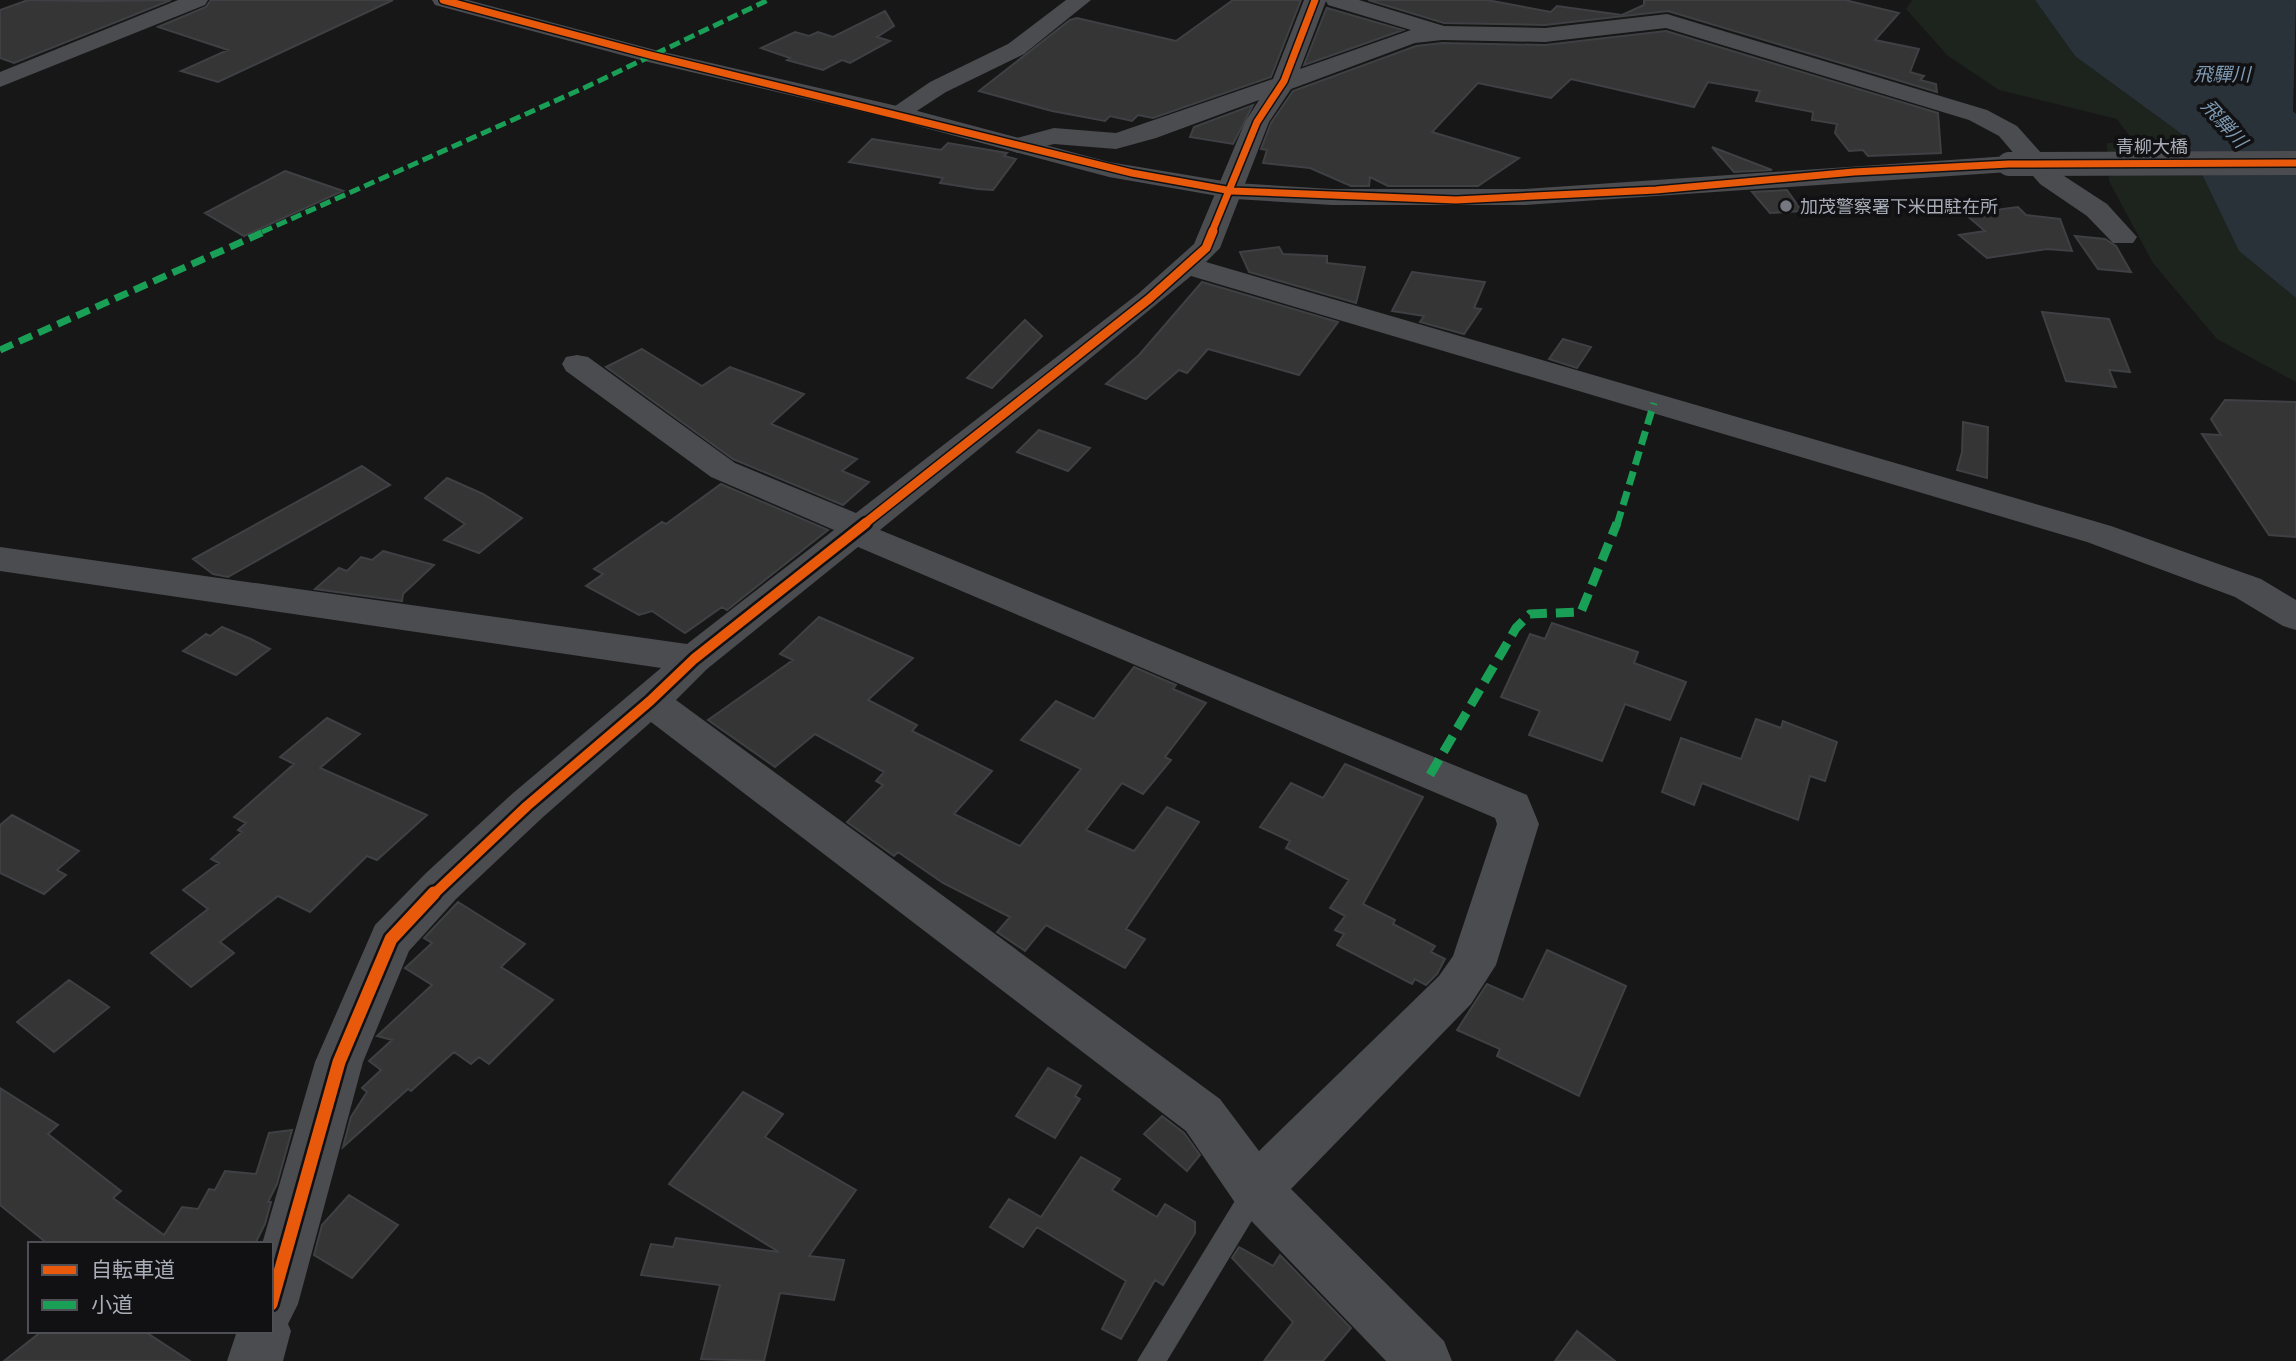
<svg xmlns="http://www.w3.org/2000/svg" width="2296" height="1361" viewBox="0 0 2296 1361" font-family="'Titillium Web','Noto Sans JP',sans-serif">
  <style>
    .green { fill: #1d241e }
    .water { fill: #2a3239 }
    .building { fill: #353536; stroke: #3f4043; stroke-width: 2 }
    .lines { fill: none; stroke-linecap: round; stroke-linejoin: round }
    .service { fill: #4b4c50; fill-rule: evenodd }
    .minor { fill: #4b4c50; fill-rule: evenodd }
    .tertiary { fill: #4b4c50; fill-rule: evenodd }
    .tertiary-bridge { stroke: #4b4c50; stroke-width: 24 }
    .quiet-far2 { stroke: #1a9f57; stroke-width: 5; stroke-dasharray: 11 5; stroke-linecap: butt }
    .quiet-far1 { stroke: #1a9f57; stroke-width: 7; stroke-dasharray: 14 7; stroke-linecap: butt }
    .quiet { stroke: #1a9f57; stroke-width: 9; stroke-dasharray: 18 9; stroke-linecap: butt }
    .cycleway-far3-casing { stroke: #111113; stroke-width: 10 }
    .cycleway-far2-casing { stroke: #111113; stroke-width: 12 }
    .cycleway-far1-casing { stroke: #111113; stroke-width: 15 }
    .cycleway-casing { stroke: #111113; stroke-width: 18 }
    .cycleway-far3 { stroke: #e8590c; stroke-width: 7 }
    .cycleway-far2 { stroke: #e8590c; stroke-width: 9 }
    .cycleway-far1 { stroke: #e8590c; stroke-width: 10 }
    .cycleway { stroke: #e8590c; stroke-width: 13 }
    .poi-dot { fill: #757880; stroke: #111113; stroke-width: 2.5 }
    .labels { text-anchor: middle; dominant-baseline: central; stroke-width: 7; stroke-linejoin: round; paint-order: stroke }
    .far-street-label { font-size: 18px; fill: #a8adb8; stroke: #111113 }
    .far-poi-label { font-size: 18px; fill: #a8adb8; stroke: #111113; text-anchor: start }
    .far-water-label { font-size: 19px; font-style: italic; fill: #7f9bb3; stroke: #111113 }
  </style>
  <rect width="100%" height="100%" fill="#171717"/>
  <!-- green -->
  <path class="green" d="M1912,0H2035L2075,56L2183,135L2239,251L2296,298V382L2217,339L2153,263L2109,181L2107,143L2134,142L2117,119L1999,90L1948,56L1906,9Z"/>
  <!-- water -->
  <path class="water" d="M2035,0H2296L2293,111L2296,114V298L2239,251L2183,135L2075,56Z"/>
  <!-- building -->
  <path class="building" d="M28,0L93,1L171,0L14,63L0,58V10Z
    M211,0H393L218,82L181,71L228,50L158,27L206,7Z
    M1233,0H1301L1271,77L1153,118L1138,115L1132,121L1110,116L1105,121L1052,111L979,91L1070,20L1077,18L1176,41Z
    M1368,0H1487L1551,12L1557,6L1622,15L1644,5V0H1845L1899,13L1875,40L1919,49L1910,72L1924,76L1920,80L1936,84L1937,92L1668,11L1545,25L1444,23Z
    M1327,7V8L1403,30L1304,65Z
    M885,11L894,26L877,37L890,41L850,63L842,60L823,70L787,60L790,58L761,48L795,32L809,36L818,32L833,37Z
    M1666,31L1938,113L1941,153L1868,156L1863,150L1849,151L1835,133L1837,124L1812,120L1813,112L1756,101L1760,91L1708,82L1694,107L1571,79L1551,98L1478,83L1432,132L1519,158L1478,186H1388L1370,177L1369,186H1351L1310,168L1263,163L1267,150L1261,149L1271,123L1293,91L1416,46L1442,43L1545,45Z
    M1253,105L1233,144L1190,137L1194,127Z
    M872,139L941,150L948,143L1007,153L1004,156L1016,159L993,190L978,189L940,183L943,178L849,162Z
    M1712,147L1772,170L1734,172Z
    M285,171L343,191L244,236L205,213Z
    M1787,190L1802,211L1770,213L1752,192Z
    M2018,207L2026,215L2060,219L2072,251L2047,249L1987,258L1959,235L1985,231L1965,214Z
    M2075,236L2105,239L2116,246L2131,272L2098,269Z
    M1279,247L1283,254L1327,256V263L1365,267L1356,303L1249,272L1240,252Z
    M1412,272L1485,282L1474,308L1481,309L1464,334L1420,322L1424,316L1392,311Z
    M1202,282L1338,322L1299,375L1208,349L1187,373L1179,370L1146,399L1106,384L1139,355Z
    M2042,312L2109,319L2130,372L2109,370L2116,387L2066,381Z
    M1025,320L1042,336L992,388L967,378Z
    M1563,339L1591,347L1577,368L1549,359Z
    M642,349L702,386L730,367L804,394L771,424L857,459L842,471L869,482L843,505L733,459L606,367Z
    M2225,400L2296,402V537L2269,535L2202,434L2221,435L2211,419Z
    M1963,422L1988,427L1987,478L1957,470L1962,452Z
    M1039,430L1090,448L1068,471L1017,452Z
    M362,466L390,485L228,577L213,574L193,559Z
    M447,478L483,494L522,518L479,553L444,540L465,524L425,498Z
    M721,484L828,530L727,610L722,607L685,633L652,611L639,615L586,586L603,574L594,569L662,522L666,524Z
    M383,551L434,565L403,594L402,601L315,589L339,568L347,571L361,557L372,560Z
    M819,617L913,658L868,700L917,725L912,731L992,771L954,814L1020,846L1081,769L1021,740L1056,701L1094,719L1134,667L1176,685L1173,689L1206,703L1165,757L1171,760L1143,794L1122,783L1086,830L1134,851L1167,807L1199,822L1126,929L1145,939L1125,968L1046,925L1025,951L997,932L1010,917L943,883L898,852L894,856L847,822L883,785L876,781L884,772L815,734L775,767L708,720L793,660L780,654Z
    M1552,623L1638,652L1634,663L1686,682L1670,720L1625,704L1602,761L1529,735L1540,711L1501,697L1530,634L1545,639Z
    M222,627L251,639L270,649L236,675L183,651L206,634L210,636Z
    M327,718L360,734L320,768L427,815L377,860L367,856L310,912L278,896L220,942L234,953L191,987L151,953L208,909L183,890L219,863L211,859L242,832L238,830L246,823L234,817L294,764L280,757Z
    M1756,719L1781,728L1783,721L1837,742L1825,781L1810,776L1798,820L1702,783L1694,805L1662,792L1681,738L1741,759Z
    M1345,764L1423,797L1363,904L1395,920L1393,924L1435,946L1431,952L1445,959L1437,974L1426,985L1415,979L1412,984L1337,945L1344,934L1335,930L1345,916L1330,908L1349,880L1286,848L1290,841L1260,827L1291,783L1323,798Z
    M12,815L79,851L57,870L66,875L44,894L0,873V825Z
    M458,902L525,944L501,967L553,1000L489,1064L479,1057L471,1064L454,1052L411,1091L408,1089L343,1147L351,1117L367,1092L362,1088L381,1070L369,1061L392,1040L377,1036L432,985L405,968L432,943L424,938Z
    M1547,950L1626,986L1579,1096L1497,1056L1500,1049L1457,1030L1487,984L1523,1000Z
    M69,980L109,1007L54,1052L17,1022Z
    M1048,1068L1081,1086L1075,1096L1080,1099L1055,1138L1016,1116Z
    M0,1088L58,1125L48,1134L121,1191L113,1198L164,1235L182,1207L198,1209L209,1189L215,1190L225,1171L256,1174L269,1133L292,1130L277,1184L268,1202H271L265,1224L255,1244H48L0,1205Z
    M743,1092L783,1114L765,1137L856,1190L809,1256L844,1260L834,1300L780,1293L764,1361L701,1359L720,1285L641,1275L651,1244L673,1247L676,1238L779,1252L669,1184Z
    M1162,1116L1184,1133L1200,1155L1187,1171L1144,1134Z
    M1081,1157L1120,1179L1112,1190L1157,1217L1165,1204L1195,1222V1233L1163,1285L1155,1280L1121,1339L1102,1329L1126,1281L1037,1227L1023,1247L990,1227L1009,1199L1041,1217Z
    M349,1195L398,1225L352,1278L314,1255L322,1225Z
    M1239,1247L1273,1266L1280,1255L1351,1328L1323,1361H1264L1293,1322L1232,1258Z
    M42,1331H144L190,1361H4Z
    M1577,1331L1615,1361H1555Z"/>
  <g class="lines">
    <!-- service -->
    <path class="service" d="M1256,1178L1265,1181L1269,1190L1265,1199L1167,1361H1137L1247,1181Z"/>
    <!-- minor -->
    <path class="minor" d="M178,0H208L205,5L0,87V72Z
      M1066,0H1091L1024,54L946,92L906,118H888L885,113L930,82L1008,44Z
      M1304,0H1359L1444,26L1545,28L1667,14L1987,110L2017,126L2058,172L2107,204L2137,237L2133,243H2113L2087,216L2040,184L1999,136L1969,120L1666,28L1545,42L1442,40L1415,43L1291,89L1269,122L1220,248L1206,262L2111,526L2261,579L2296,600V630L2283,626L2235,597L2087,542L1191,276L880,530L1527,795L1539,824L1496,965L1471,1004L1291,1189L1444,1341L1452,1361H1386L1238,1207L1186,1131L651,722L542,818L456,899L409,951L363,1062L298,1304L288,1324L291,1331L283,1361H227L237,1331H271V1244H262L315,1062L375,925L426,873L512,794L661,668L0,571V547L687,644L834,530L711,477L566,371L562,364L566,357L577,355L588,357L735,463L856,513L1139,293L1194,244L1245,122L1259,100L1156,138L1116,149L1054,144L1018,153L1009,150L1005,145L1009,140L1054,128L1116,133L1273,79ZM1326,1L1328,5L1411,30L1300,69ZM858,547L1495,818L1497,824L1453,956L1439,976L1259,1151L1220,1099L676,700L707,669Z"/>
    <!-- tertiary -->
    <path class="tertiary" d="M432,0H468L655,50L910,109L1109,162L1235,183L1332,189H1525L2009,156L2018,159L2022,164L2018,169L2009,172L1525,205H1332L1235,199L1109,177L892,119L644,61L435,5Z"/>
    <!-- tertiary-bridge -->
    <path class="tertiary-bridge" d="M2009,164L2296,163"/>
    <!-- quiet-far2 -->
    <path class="quiet-far2" d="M262,232L584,88L768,0"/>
    <!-- quiet-far1 -->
    <path class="quiet-far1" d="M0,350L266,231
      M1617,525L1654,403"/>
    <!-- quiet -->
    <path class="quiet" d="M1430,775L1516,628L1530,614L1581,612L1617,523"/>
    <defs>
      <path id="cycleway-far3" d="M443,0L650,55L1132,173L1232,191L1456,200L1656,190L1854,172L2009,164L2296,163
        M1212,232L1257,122L1284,81L1315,0"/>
      <path id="cycleway-far2" d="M863,525L1149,299L1206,248L1213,231"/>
      <path id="cycleway-far1" d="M433,895L527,806L650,701L694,659L866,523"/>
      <path id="cycleway" d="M271,1304L339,1062L391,939L434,893"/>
    </defs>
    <!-- cycleway-far3 casing -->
    <use href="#cycleway-far3" class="cycleway-far3-casing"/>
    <!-- cycleway-far2 casing -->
    <use href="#cycleway-far2" class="cycleway-far2-casing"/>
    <!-- cycleway-far1 casing -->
    <use href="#cycleway-far1" class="cycleway-far1-casing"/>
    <!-- cycleway casing -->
    <use href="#cycleway" class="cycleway-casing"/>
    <!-- cycleway-far3 -->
    <use href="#cycleway-far3" class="cycleway-far3"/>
    <!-- cycleway-far2 -->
    <use href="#cycleway-far2" class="cycleway-far2"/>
    <!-- cycleway-far1 -->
    <use href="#cycleway-far1" class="cycleway-far1"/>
    <!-- cycleway -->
    <use href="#cycleway" class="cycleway"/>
  </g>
  <!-- markers -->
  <circle class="poi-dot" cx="1786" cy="206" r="7"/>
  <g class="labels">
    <!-- far-street labels -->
    <g class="far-street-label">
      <text x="2152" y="146">青柳大橋</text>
    </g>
    <!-- far-poi labels -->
    <g class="far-poi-label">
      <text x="1800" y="206">加茂警察署下米田駐在所</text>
    </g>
    <!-- far-water labels -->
    <g class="far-water-label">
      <text x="2222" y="73">飛驒川</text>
      <text transform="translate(2225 123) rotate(48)">飛騨川</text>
    </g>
  </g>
  <!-- legend -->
  <rect x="28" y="1242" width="245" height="91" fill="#111113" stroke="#4d4f55" stroke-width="2"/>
  <rect x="42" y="1265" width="35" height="10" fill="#e8590c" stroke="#4d4f55" stroke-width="2"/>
  <text x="91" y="1277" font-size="21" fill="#a8adb8">自転車道</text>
  <rect x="42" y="1300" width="35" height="10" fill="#1a9f57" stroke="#4d4f55" stroke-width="2"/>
  <text x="91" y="1312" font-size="21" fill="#a8adb8">小道</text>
</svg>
